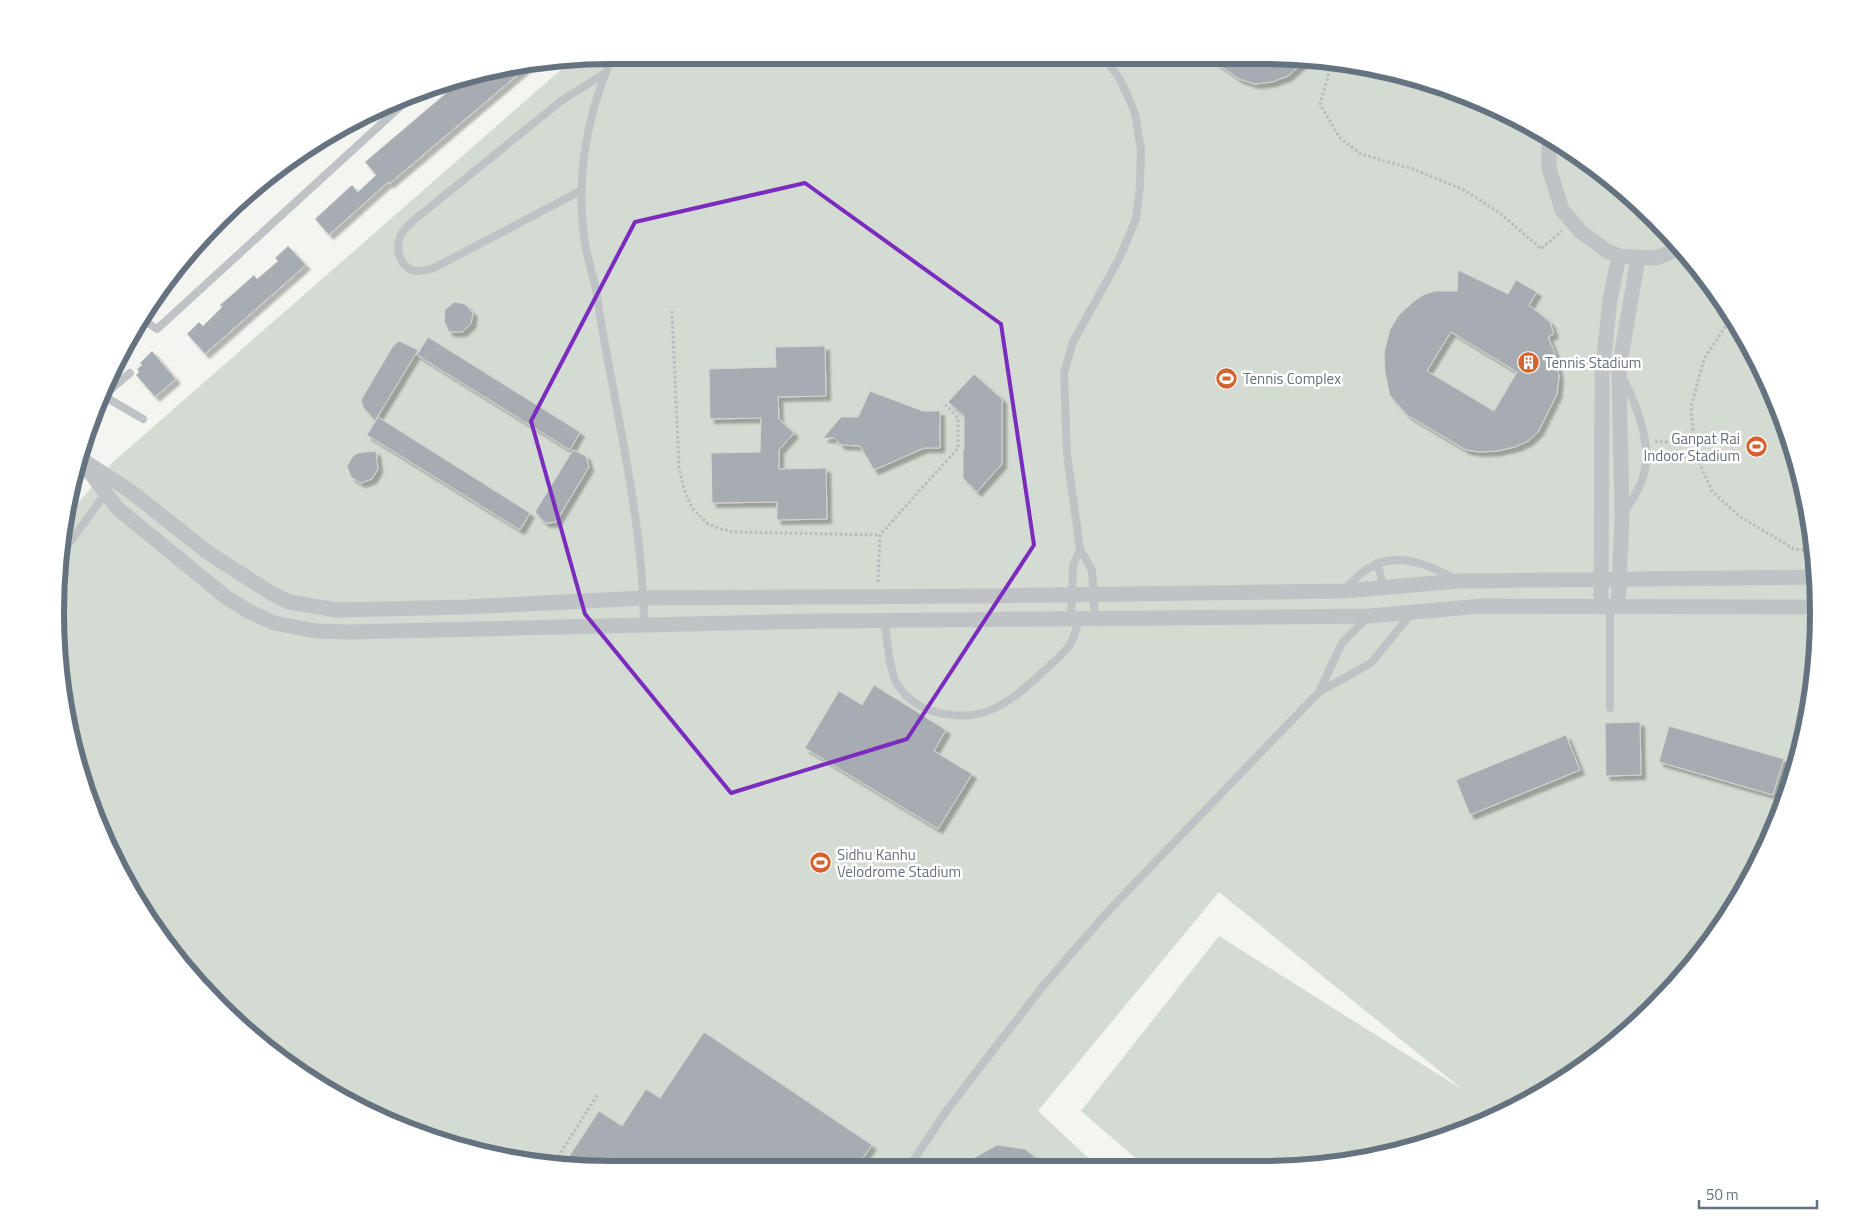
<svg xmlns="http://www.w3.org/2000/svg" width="1874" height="1225" viewBox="0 0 1874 1225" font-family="'Titillium Web',sans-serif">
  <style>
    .green { fill: #d4dbd2 }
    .building { fill: #a6acb2; stroke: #d5d5d3; fill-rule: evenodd; filter: url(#shadow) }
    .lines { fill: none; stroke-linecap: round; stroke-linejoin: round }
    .path { stroke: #b9bbbd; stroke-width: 3; stroke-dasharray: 2.5 2.5; stroke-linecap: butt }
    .service { stroke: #bfc3c6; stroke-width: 8 }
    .minor { stroke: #bfc3c6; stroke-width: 15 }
    .marked { fill: none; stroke: #7b2cbf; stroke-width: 4; stroke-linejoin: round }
    .labels { text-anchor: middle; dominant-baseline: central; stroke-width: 5; stroke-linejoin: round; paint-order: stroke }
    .poi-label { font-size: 15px; fill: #65727f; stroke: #fff; text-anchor: start }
    .rim { fill: none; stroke: #65727f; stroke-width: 6 }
  </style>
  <defs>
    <filter id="shadow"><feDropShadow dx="4.5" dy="4.5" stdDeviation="1" flood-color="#0004"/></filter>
  </defs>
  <rect width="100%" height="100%" fill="#f4f4f0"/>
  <!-- green -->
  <path class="green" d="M572,60H1335L1475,98L1540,130L1629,193L1704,273L1761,366L1800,468L1818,576L1814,685L1789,791L1744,891L1681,980L1601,1055L1508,1112L1406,1151L1298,1169L1147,1168L1081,1111L1219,936L1463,1090L1219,892L1038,1111L1099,1168L540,1165L399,1127L334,1095L245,1032L149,922L98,826L74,757L56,649V576L69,514L112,463Z"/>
  <!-- building -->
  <path class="building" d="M1212,60H1306L1288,76L1272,82L1255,84L1239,79Z
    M534,61L389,184L388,182L329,235L315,219L352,185L358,192L376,175L365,162L465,77Z
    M288,246L306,265L205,354L187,334L199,322L203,326L222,307L220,305L234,293L254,275L257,279L278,261L275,258Z
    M1458,270L1508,294L1516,280L1537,292L1529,305L1550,322L1554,334L1548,337L1555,353L1559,377L1557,394L1538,432L1528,441L1515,447L1497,451L1480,452L1466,450L1407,415L1390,396L1385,373L1384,353L1390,329L1399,315L1413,302L1423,295L1435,291H1457ZM1451,332L1517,372L1494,411L1427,371Z
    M454,302L465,304L473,313L471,324L462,332H449L444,321L445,310Z
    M428,337L580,432L570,450L417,355Z
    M399,341L418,350L375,421L363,407L361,400L393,346Z
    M825,346L826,396L778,397L779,419L794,433L779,450V469L826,468L827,519L777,520V502L712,503L711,453L760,452L761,418L710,419L709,369L776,367L775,347Z
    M152,351L176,379L155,397L136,375L139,372L137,369L142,365L140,363Z
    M974,374L1002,399V464L977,492L963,478V449L965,448H964V416L948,402Z
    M870,391L923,411H940V448H924L874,470L860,446L841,445L834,438H823L841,417H858Z
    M378,417L530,513L520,530L367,435Z
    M573,450L586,456L589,467L556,522L548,523L544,522L535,512Z
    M376,451L378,469L372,479L361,483L351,477L347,466L353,456L358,453Z
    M874,685L946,730L934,751L972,774L938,829L805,748L839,691L862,705Z
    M1640,722L1641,775L1606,776L1605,723Z
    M1669,726L1784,759L1773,795L1659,762Z
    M1566,735L1580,770L1470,815L1456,780Z
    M704,1032L872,1145L857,1167L574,1165L566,1161L599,1111L622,1126L646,1089L660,1098Z
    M997,1145L1025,1149L1035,1157L1032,1168L958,1167Z"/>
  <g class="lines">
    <!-- path -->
    <path class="path" d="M1335,60L1330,70L1320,104L1340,138L1361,154L1413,169L1464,190L1500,213L1541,249L1562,231
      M672,311L679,468L684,489L692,508L707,523L718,528L733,532L880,535
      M1731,318L1704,359L1691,407L1695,453L1712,491L1739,516L1794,549L1814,551
      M1655,441L1694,444
      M878,582L880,535L958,448V418L943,402
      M553,1165L598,1094"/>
    <!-- service -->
    <path class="service" d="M611,60C587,115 576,177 584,237C586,253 591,269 595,285C598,301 600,317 603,333C620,430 643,527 644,625
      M582,190L434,268C429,269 423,271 418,271C401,271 394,249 401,235C404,229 409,225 414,220L561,101L605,73
      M140,318L157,329L415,93
      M1623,378C1638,408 1656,452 1640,485C1636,495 1630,503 1624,512
      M102,395L143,419
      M103,396L130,373
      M60,556L105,494
      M1377,563L1384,587
      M1346,589C1378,548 1414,556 1455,579
      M1071,619L1073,566L1080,549
      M1095,619L1092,570L1080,549L1067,454L1064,373L1073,342L1120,257L1136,219L1140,186L1141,150L1135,113L1120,79L1106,60
      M884,620C887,636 889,671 897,684C906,698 919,708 936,712C984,725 1010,702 1044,671C1053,662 1066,653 1072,641C1075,634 1077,626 1079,619
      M1319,692L1342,643L1368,617
      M1610,708V607
      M909,1167L947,1110L1001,1040L1043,986L1111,908L1319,692L1371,663L1411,614"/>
    <!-- minor -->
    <path class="minor" d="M1549,136V168L1562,210L1581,232L1607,251L1619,256L1656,258L1681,248
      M80,459L117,508L227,598L250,612L274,623L316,631L350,632L819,621L1369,616L1482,606L1817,607
      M87,463L130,491L210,554L271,593L289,602L337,610L466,607L644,598L985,596L1345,591L1458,581L1818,577
      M1601,607L1602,374L1610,300L1619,256
      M1618,607L1622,516L1619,369L1638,258"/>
  </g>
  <!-- marked area -->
  <path class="marked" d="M805,183L1001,324L1034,545L907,739L731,793L585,614L531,421L635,222Z"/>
  <!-- icons -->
  <defs>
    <symbol id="building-disc" viewBox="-11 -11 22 22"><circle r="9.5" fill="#d46330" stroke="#fff"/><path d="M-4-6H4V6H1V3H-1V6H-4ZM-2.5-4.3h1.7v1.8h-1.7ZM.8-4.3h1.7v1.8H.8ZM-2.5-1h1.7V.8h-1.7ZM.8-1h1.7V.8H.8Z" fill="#fff"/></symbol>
    <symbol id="stadium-disc" viewBox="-11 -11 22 22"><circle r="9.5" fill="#d46330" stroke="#fff"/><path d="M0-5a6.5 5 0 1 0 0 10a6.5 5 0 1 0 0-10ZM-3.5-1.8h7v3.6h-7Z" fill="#fff"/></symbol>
  </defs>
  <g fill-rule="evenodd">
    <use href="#building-disc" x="1516" y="350" width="25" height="25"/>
    <use href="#stadium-disc" x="1214" y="366" width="25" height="25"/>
    <use href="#stadium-disc" x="1744" y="434" width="25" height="25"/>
    <use href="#stadium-disc" x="808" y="850" width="25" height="25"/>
  </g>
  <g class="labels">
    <!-- poi labels -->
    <g class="poi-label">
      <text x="1545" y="362">Tennis Stadium</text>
      <text x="1243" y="378">Tennis Complex</text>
      <text x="1740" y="438" text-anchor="end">Ganpat Rai<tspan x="1740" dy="17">Indoor Stadium</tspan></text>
      <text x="837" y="854">Sidhu Kanhu<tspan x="837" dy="17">Velodrome Stadium</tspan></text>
    </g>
  </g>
  <!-- crop -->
  <path d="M0 0H1874V1225H0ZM612 64H1262A548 548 0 0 1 1810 612V613A548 548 0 0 1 1262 1161H612A548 548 0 0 1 64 613V612A548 548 0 0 1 612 64Z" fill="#fff" fill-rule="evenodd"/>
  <path class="rim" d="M612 64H1262A548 548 0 0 1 1810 612V613A548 548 0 0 1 1262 1161H612A548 548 0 0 1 64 613V612A548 548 0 0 1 612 64Z"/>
  <!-- scale -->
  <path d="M1699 1200v8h118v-8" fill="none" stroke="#65727f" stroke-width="2.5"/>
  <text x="1706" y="1200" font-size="15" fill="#65727f" stroke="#ffffff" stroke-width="4" paint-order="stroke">50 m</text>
</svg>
